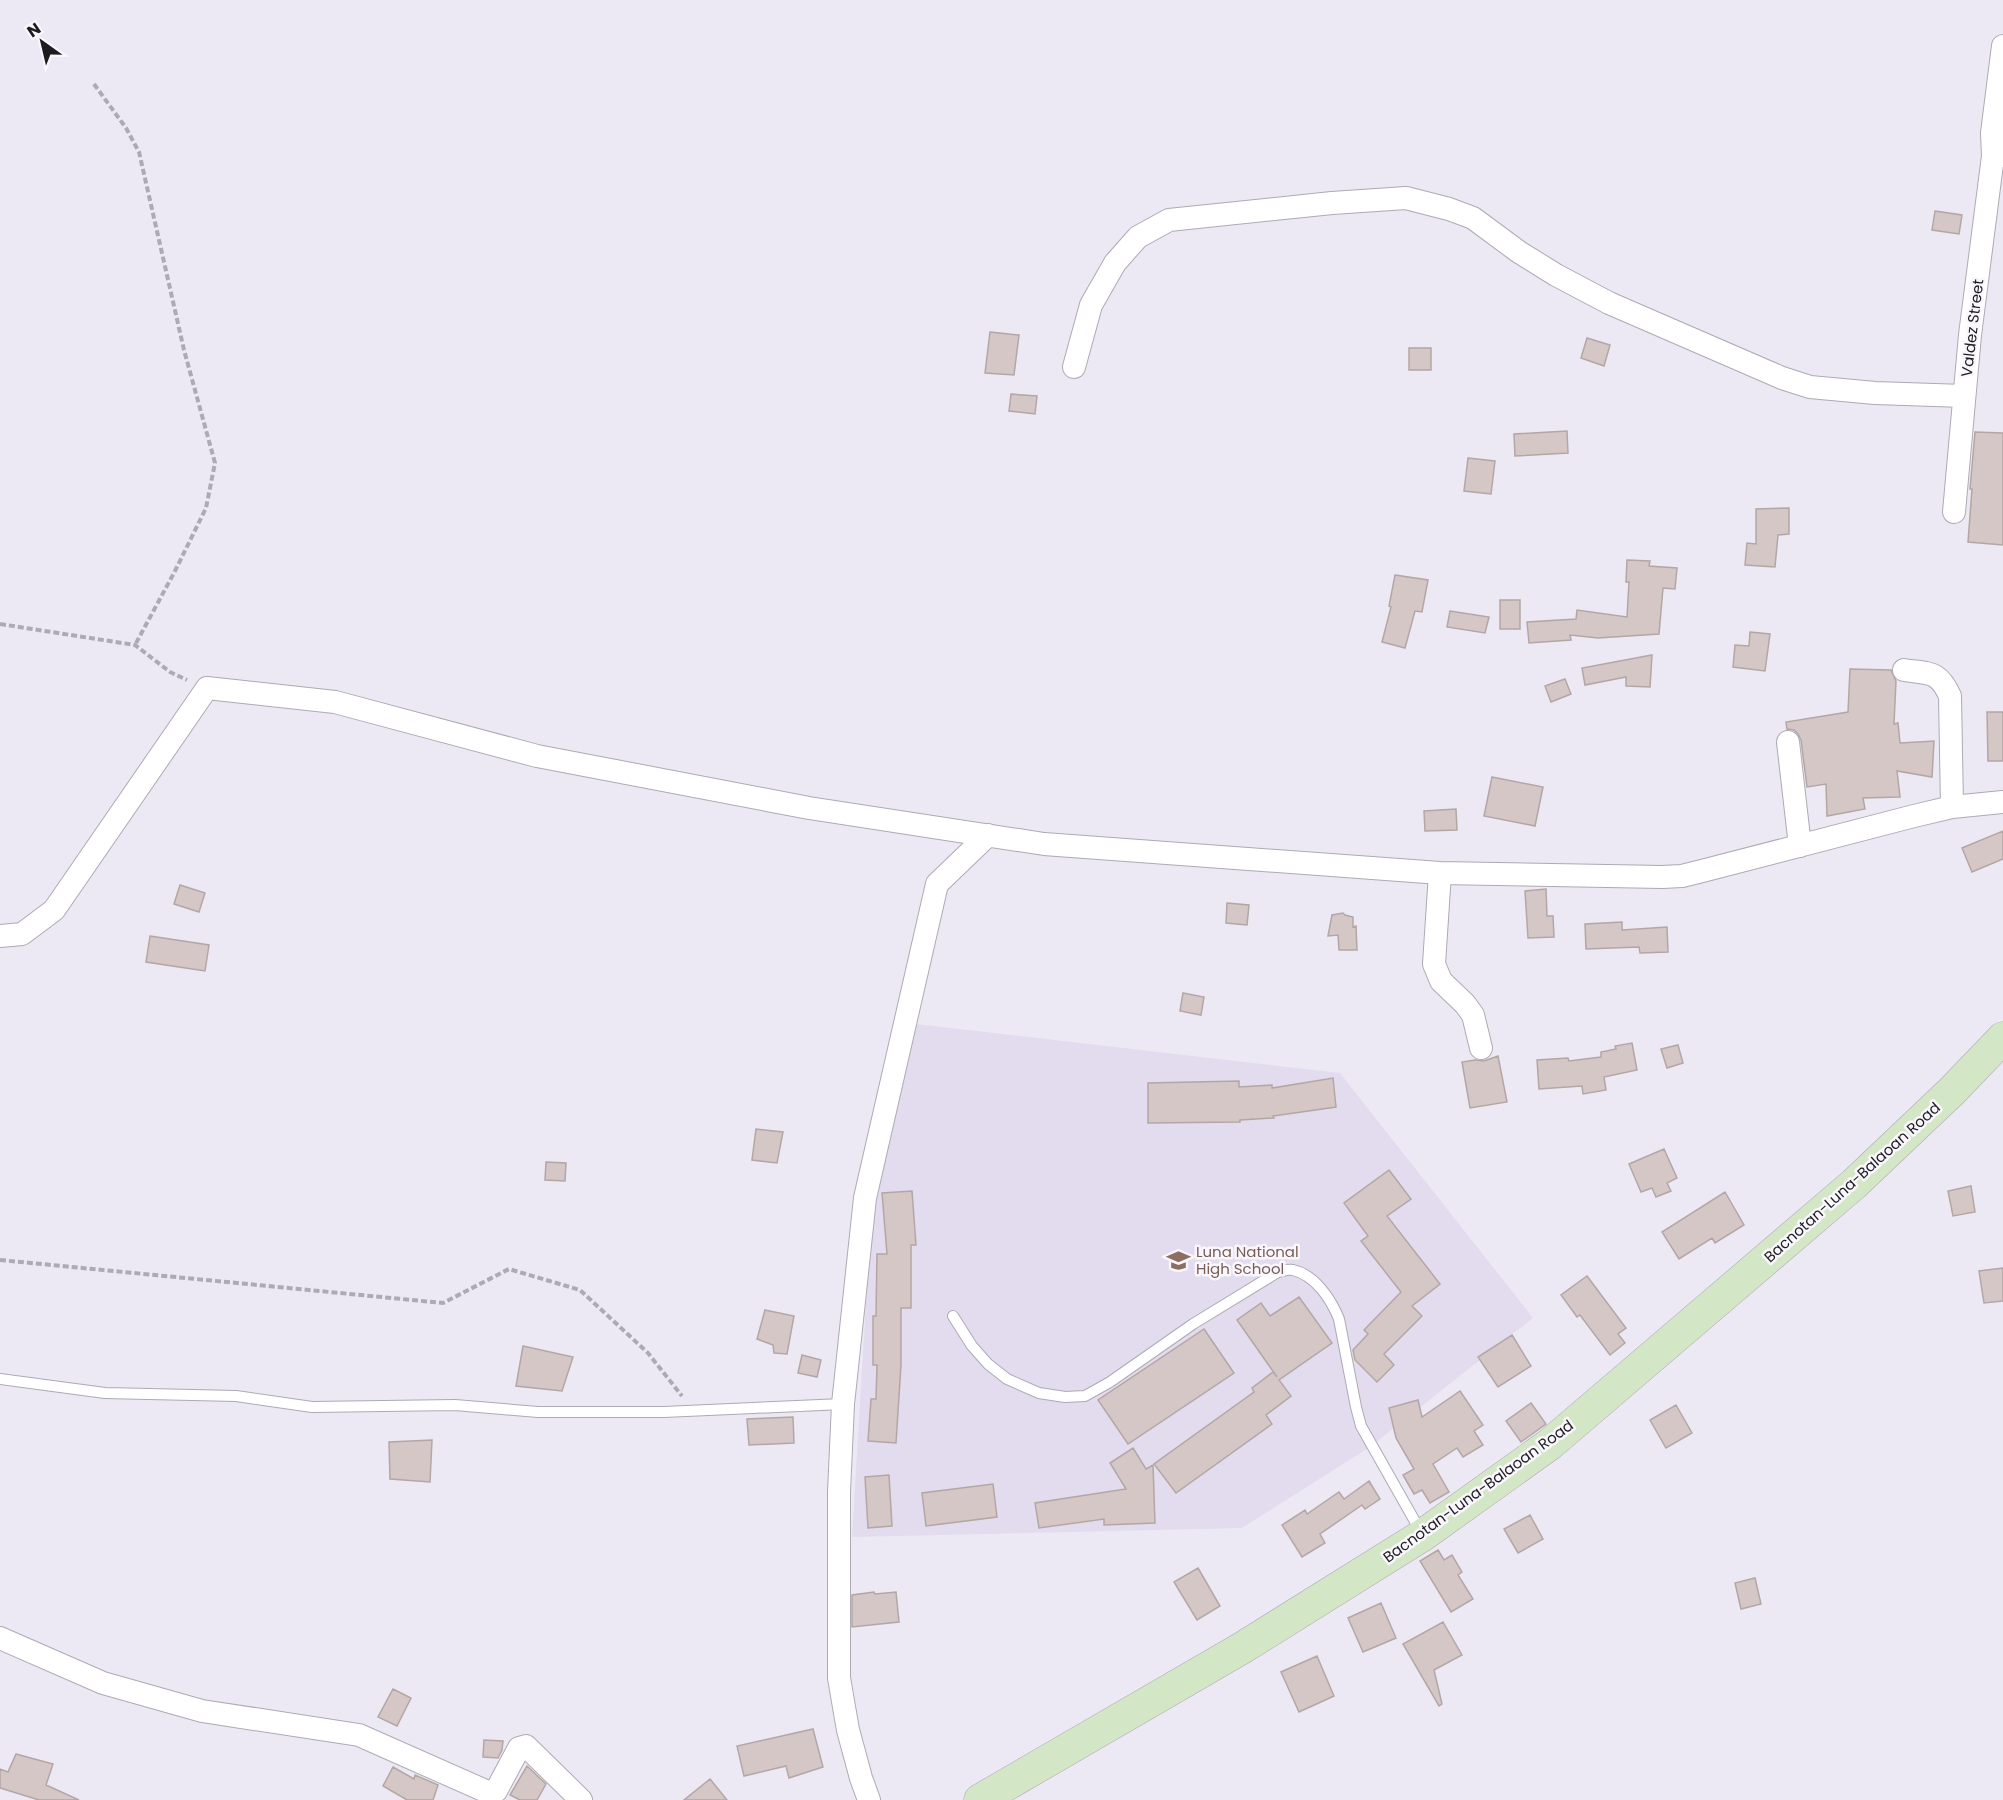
<svg xmlns="http://www.w3.org/2000/svg" width="2003" height="1800" viewBox="0 0 2003 1800" font-family="Poppins,sans-serif">
  <style>
    .built { fill: #e2dcee }
    .building { fill: #d4c7c6; stroke: #b3a7a5; stroke-width: 1.5 }
    .lines { fill: none; stroke-linecap: round; stroke-linejoin: round }
    .service-casing { stroke: #adaab4; stroke-width: 12 }
    .minor-casing { stroke: #adaab4; stroke-width: 24 }
    .secondary-casing { stroke: #adaab4; stroke-width: 33 }
    .path { stroke: #adaab3; stroke-width: 4; stroke-dasharray: 6 3; stroke-linecap: butt }
    .service { stroke: #fff; stroke-width: 10 }
    .minor { stroke: #fff; stroke-width: 22 }
    .secondary { stroke: #d3e6c6; stroke-width: 32 }
    .labels { text-anchor: middle; dominant-baseline: central; stroke-width: 5; stroke-linejoin: round; paint-order: stroke }
    .street-label { font-size: 15px; fill: #1d1c1f; stroke: #f9f7fd }
    .education-label { font-size: 15px; fill: #785e54; stroke: #f9f7fd; text-anchor: start }
  </style>
  <rect width="100%" height="100%" fill="#ece9f4"/>
  <!-- built -->
  <path class="built" d="M916,1024L1340,1073L1533,1318L1370,1447L1242,1528L852,1537L872,1203Z"/>
  <!-- building -->
  <path class="building" d="M1935,211L1962,215L1959,234L1932,230Z
    M990,332L1019,335L1014,375L985,373Z
    M1587,338L1610,345L1604,366L1581,358Z
    M1409,348H1431V370H1409Z
    M1011,394L1037,396L1035,414L1009,411Z
    M1567,431L1568,453L1515,456L1514,434Z
    M1975,432L2003,433V545L1968,542L1972,489H1970Z
    M1468,458L1495,461L1491,494L1464,491Z
    M1789,508V534L1778,535L1775,567L1745,565L1747,543L1756,544V509Z
    M1627,560L1650,561L1649,566L1677,568L1675,589L1663,588L1659,634L1598,638L1570,635L1571,640L1529,643L1527,622L1576,619L1577,610L1627,617L1629,582H1626Z
    M1395,575L1428,580L1422,612L1415,611L1405,648L1382,642L1391,607L1389,606Z
    M1500,600H1520V629H1500Z
    M1450,611L1489,617L1485,633L1447,627Z
    M1750,632L1770,634L1765,671L1733,667L1735,645L1749,646Z
    M1652,655L1650,687L1626,686V677L1585,685L1582,668Z
    M1850,669L1891,670L1896,681L1894,724L1898,723L1900,743L1934,741L1932,777L1897,771L1900,797L1863,798L1865,809L1827,816L1826,784L1807,787L1801,740L1798,734L1794,730L1787,729L1786,722L1848,712Z
    M1565,679L1571,694L1551,702L1545,686Z
    M1987,712H2003V761H1988Z
    M1492,777L1543,787L1535,826L1484,816Z
    M1456,809L1457,830L1425,831L1424,811Z
    M2003,831V859L1972,872L1962,848Z
    M180,885L205,893L199,912L174,904Z
    M1546,889L1547,916H1553L1554,937L1528,938L1525,891Z
    M1227,903L1249,905L1247,925L1226,923Z
    M1343,913L1345,915L1353,917V927L1356,926L1357,950H1339L1338,935L1328,936L1332,915Z
    M1622,922V930L1667,927L1668,952L1640,953L1639,947L1586,949L1585,924Z
    M150,936L209,945L205,971L146,962Z
    M1183,993L1204,997L1201,1015L1180,1011Z
    M1632,1043L1637,1070L1604,1077L1606,1090L1583,1094L1582,1086L1539,1089L1537,1060L1568,1058L1569,1061L1601,1057V1052L1616,1049L1615,1046Z
    M1678,1045L1683,1063L1667,1068L1661,1049Z
    M1498,1056L1507,1102L1470,1108L1462,1062L1475,1060L1484,1061Z
    M1333,1078L1336,1107L1273,1116L1274,1118L1240,1120V1122L1148,1123V1083L1239,1081V1087L1272,1085V1088Z
    M756,1129L783,1132L777,1163L752,1160Z
    M1664,1149L1677,1178L1667,1183L1671,1191L1656,1197L1652,1188L1641,1192L1629,1164Z
    M546,1162L566,1163L565,1181L545,1180Z
    M1389,1170L1411,1199L1387,1216L1440,1284L1412,1306L1422,1316L1384,1354L1394,1365L1377,1382L1355,1360L1353,1350L1368,1334L1364,1330L1401,1292L1361,1241L1368,1236L1344,1203Z
    M1971,1186L1975,1212L1953,1216L1948,1191Z
    M912,1191L916,1245H911V1308H901V1365L896,1443L868,1441L871,1399H876L877,1365H873V1316H876L877,1254H887L882,1193Z
    M1725,1192L1744,1225L1715,1243L1712,1238L1679,1259L1662,1232Z
    M2003,1268V1301L1984,1303L1979,1271Z
    M1587,1276L1626,1328L1618,1334L1625,1343L1610,1355L1580,1315L1577,1317L1561,1295Z
    M1299,1297L1332,1343L1279,1380L1291,1396L1266,1415L1272,1424L1176,1493L1154,1464L1254,1392L1252,1388L1273,1372L1277,1377L1237,1320L1261,1303L1270,1316Z
    M765,1310L794,1316L787,1354L774,1353L773,1345L757,1339Z
    M1204,1329L1234,1373L1128,1444L1098,1400Z
    M1512,1335L1531,1366L1498,1387L1478,1357Z
    M523,1346L573,1357L562,1391L516,1386Z
    M802,1355L821,1360L817,1377L798,1373Z
    M1460,1391L1483,1425L1474,1431L1483,1445L1463,1457L1457,1448L1433,1464L1449,1492L1430,1503L1422,1490L1414,1494L1403,1475L1414,1469L1396,1438L1389,1408L1418,1400L1422,1417Z
    M1531,1403L1546,1424L1521,1442L1506,1421Z
    M1676,1405L1692,1433L1666,1448L1650,1420Z
    M793,1417L794,1443L749,1445L747,1419Z
    M432,1440L430,1482L390,1479L389,1442Z
    M1133,1448L1146,1469L1153,1465L1155,1523L1104,1525V1519L1039,1528L1035,1503L1126,1489L1110,1463Z
    M889,1475L892,1526L868,1528L865,1477Z
    M1369,1481L1380,1499L1365,1509L1362,1505L1320,1534L1325,1543L1302,1557L1282,1525L1305,1510L1307,1514L1339,1492L1344,1499Z
    M993,1484L997,1517L926,1526L922,1493Z
    M1530,1515L1543,1539L1518,1553L1504,1529Z
    M1438,1550L1444,1560L1452,1555L1462,1572L1458,1575L1473,1599L1451,1612L1420,1561Z
    M1198,1568L1220,1606L1197,1620L1174,1582Z
    M1755,1578L1761,1604L1741,1609L1735,1583Z
    M874,1592L875,1594L896,1592L899,1622L852,1627V1595Z
    M1381,1603L1396,1638L1363,1652L1348,1618Z
    M1443,1622L1462,1655L1434,1670L1442,1704L1439,1706L1403,1644Z
    M1317,1656L1334,1696L1299,1712L1281,1672Z
    M393,1689L411,1698L397,1726L378,1717Z
    M813,1729L823,1767L789,1778L786,1766L744,1776L737,1746Z
    M484,1740L503,1741L502,1750L498,1758L483,1757Z
    M16,1754L53,1764L46,1785L79,1800H39L0,1788V1769L8,1772Z
    M527,1766L546,1784L537,1800H520L510,1795Z
    M393,1767L414,1779L415,1775L438,1785L433,1800H407L383,1786Z
    M710,1779L727,1800H684Z"/>
  <g class="lines">
    <defs>
      <path id="service" d="M953,1316L972,1346L988,1364L1007,1379L1039,1393L1065,1397L1085,1396L1110,1382L1193,1324L1278,1272C1283,1271 1288,1269 1293,1270C1315,1275 1331,1299 1339,1319L1356,1407L1361,1426L1421,1532
        M0,1379L105,1393L236,1396L312,1407L455,1405L538,1412H664L843,1404"/>
      <path id="minor" d="M1993,156L1992,133L2003,46
        M1074,367L1091,305L1115,263L1138,237L1169,220L1332,203L1406,198L1449,209L1473,218L1519,252L1556,275L1609,303L1782,378L1810,387L1875,393L1964,396
        M1954,512L1970,335L1993,156H2003
        M1904,670C1930,674 1938,670 1950,696L1952,807
        M1788,742L1800,846
        M1440,873L1434,964L1441,981L1465,1004L1473,1015L1481,1048
        M0,936L22,934L54,910L207,688L335,702L537,756L809,808L1044,844L1440,873L1662,877L1682,876L1702,871L1914,816L1952,807L2003,802
        M0,1638L103,1683L202,1711L359,1735L490,1793L496,1791L519,1748L526,1746L581,1800
        M869,1800L861,1778L848,1730L839,1678V1492L843,1404L865,1198L937,884L988,835"/>
      <path id="secondary" d="M980,1800L1242,1648L1423,1535L1550,1444L1854,1184L1952,1091L2003,1038"/>
    </defs>
    <!-- service casing -->
    <use href="#service" class="service-casing"/>
    <!-- minor casing -->
    <use href="#minor" class="minor-casing"/>
    <!-- secondary casing -->
    <use href="#secondary" class="secondary-casing"/>
    <!-- path -->
    <path class="path" d="M94,84L126,128L139,152L184,350L215,463L206,508L175,571L135,645
      M0,624L135,645L170,672L187,680
      M0,1260L443,1303L509,1269L580,1290L648,1353L682,1396"/>
    <!-- service -->
    <use href="#service" class="service"/>
    <!-- minor -->
    <use href="#minor" class="minor"/>
    <!-- secondary -->
    <use href="#secondary" class="secondary"/>
  </g>
  <!-- icons -->
  <defs>
    <symbol id="school-bare" viewBox="-9 -9 18 18"><path d="M0-5L7-2L0 1L-7-2ZM-4 1L0 2.5L4 1V4Q0 6-4 4Z" fill="#8d6e63" stroke="#f9f7fd" stroke-width="2.5" paint-order="stroke"/></symbol>
  </defs>
  <g fill-rule="evenodd">
    <use href="#school-bare" x="1162" y="1244" width="33" height="33"/>
  </g>
  <g class="labels">
    <!-- street labels -->
    <g class="street-label">
      <text transform="translate(1972 328) rotate(-83)">Valdez Street</text>
      <text transform="translate(1852 1182) rotate(-42)">Bacnotan-Luna-Balaoan Road</text>
      <text transform="translate(1478 1491) rotate(-36)">Bacnotan-Luna-Balaoan Road</text>
    </g>
    <!-- education labels -->
    <g class="education-label">
      <text x="1196" y="1251">Luna National<tspan x="1196" dy="17">High School</tspan></text>
    </g>
  </g>
  <!-- north arrow -->
  <g transform="translate(42 42) rotate(326)" stroke="#f9f7fd" stroke-width="4.5" paint-order="stroke">
  <path d="M0-4.5L10 22L0 15L-10 22Z" fill="#1d1c1f"/>
  <text y="-9" font-size="16" font-weight="bold" text-anchor="middle" fill="#1d1c1f">N</text>
  </g>
</svg>
